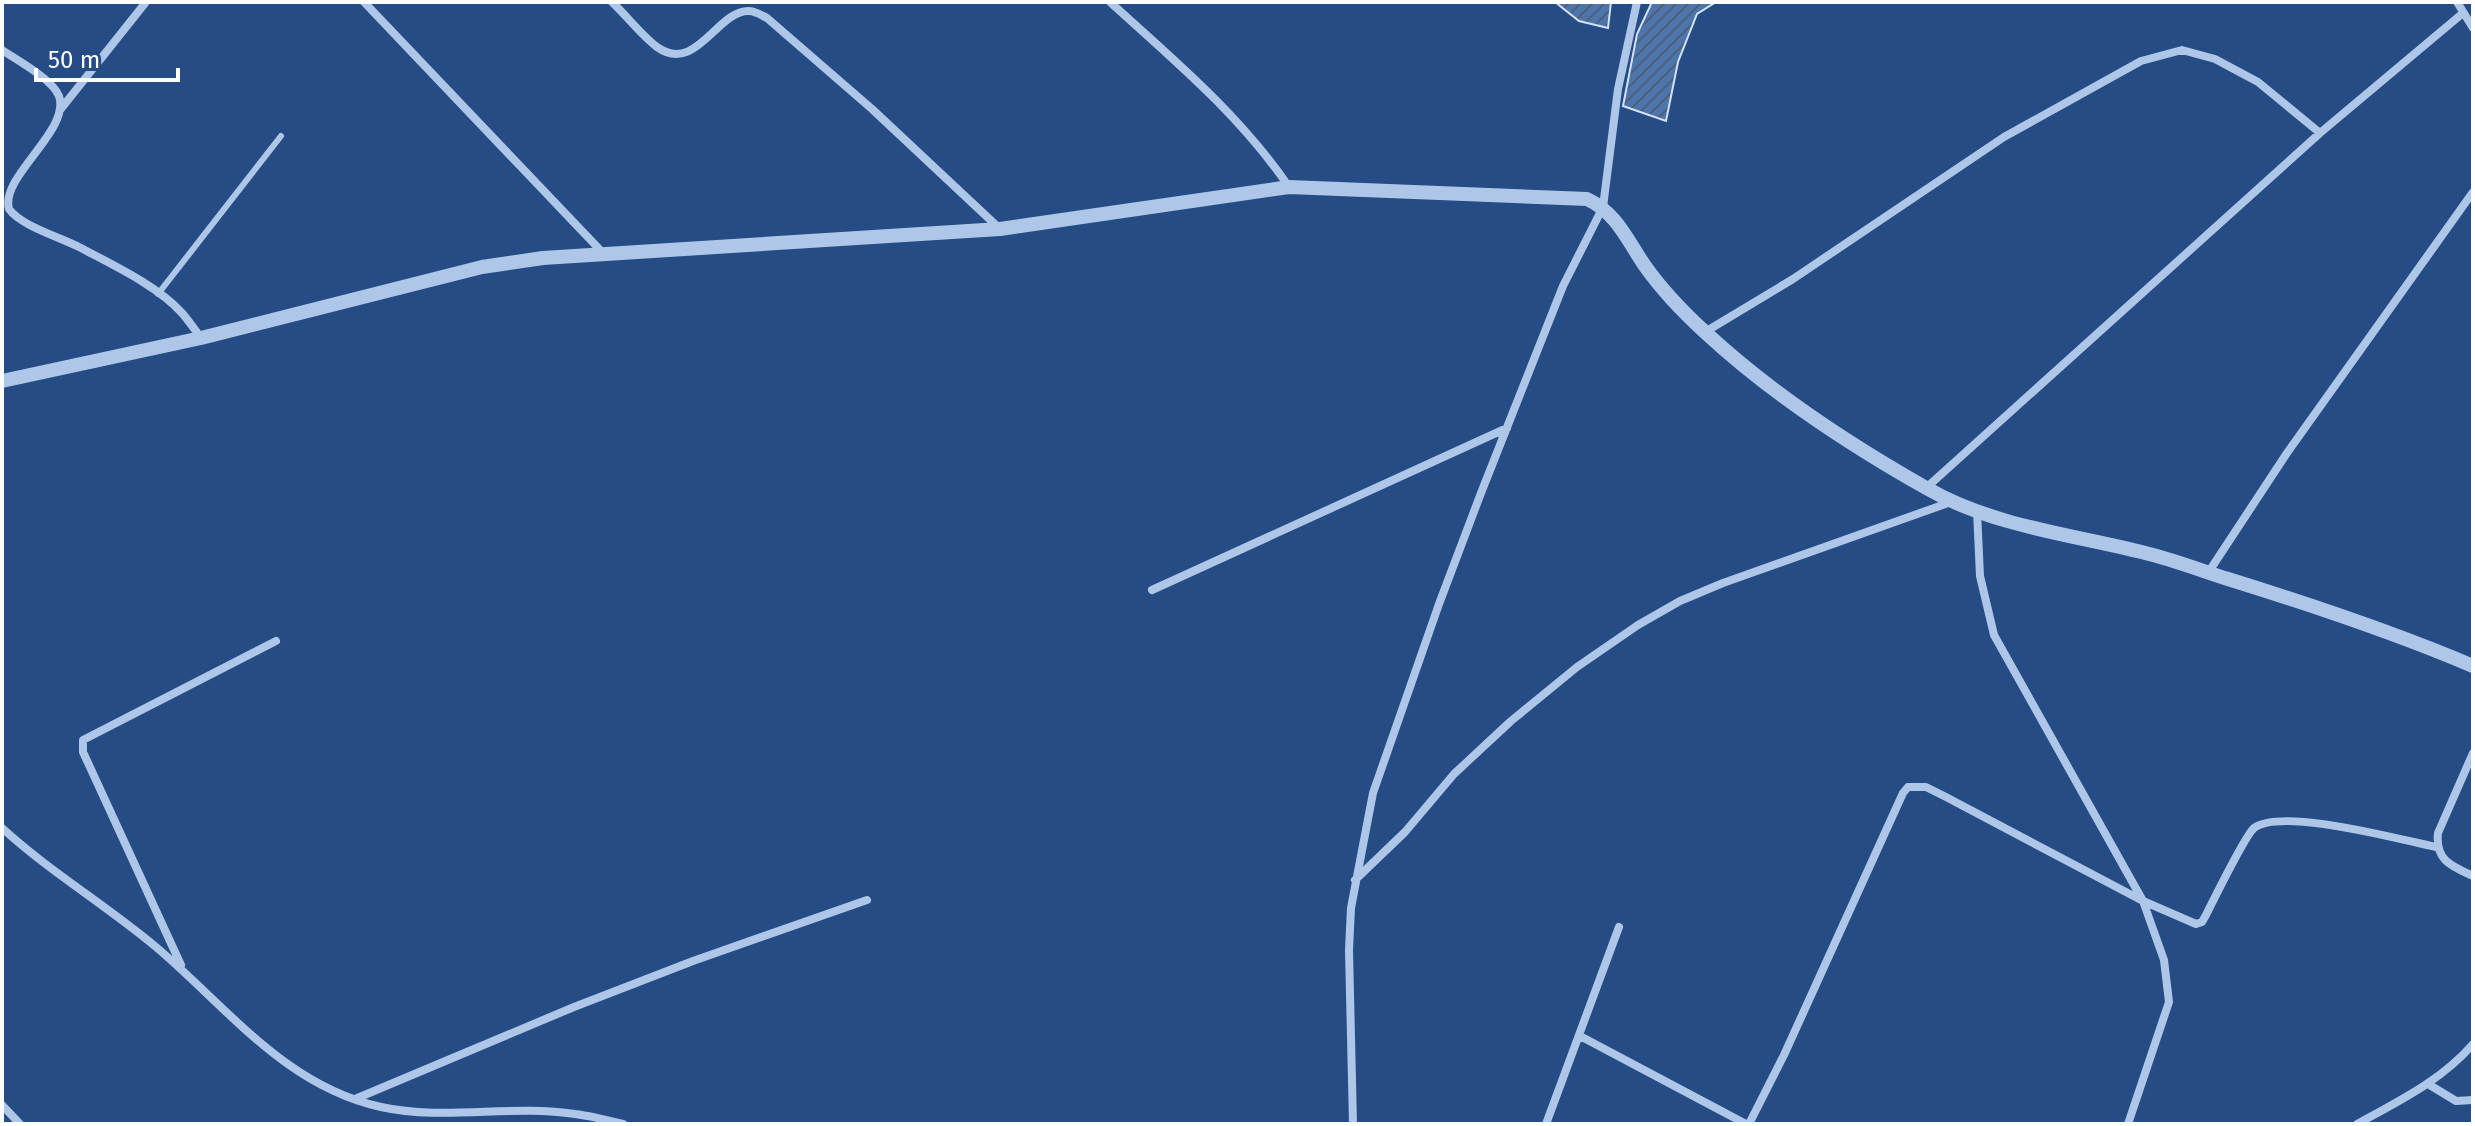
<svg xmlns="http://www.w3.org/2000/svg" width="2475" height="1126" viewBox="0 0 2475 1126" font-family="'Fira Sans',sans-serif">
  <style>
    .building { fill: url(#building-hatch); stroke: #d2e1f6; stroke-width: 2 }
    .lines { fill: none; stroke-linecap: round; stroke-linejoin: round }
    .service { stroke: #aec7e8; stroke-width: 6 }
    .minor { stroke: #aec7e8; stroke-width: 8 }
    .tertiary { stroke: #aec7e8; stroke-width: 14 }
  </style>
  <defs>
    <pattern id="building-hatch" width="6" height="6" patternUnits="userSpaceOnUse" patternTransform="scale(2)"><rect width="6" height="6" fill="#4d75ac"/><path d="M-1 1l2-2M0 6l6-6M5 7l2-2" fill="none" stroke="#4c607c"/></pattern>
  </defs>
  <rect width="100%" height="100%" fill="#254c85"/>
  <!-- building -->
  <path class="building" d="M1555,2H1611L1608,28L1579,21Z
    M1652,2H1716L1697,14L1678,62L1666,121L1623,106L1637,34Z"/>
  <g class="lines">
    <!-- service -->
    <path class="service" d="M158,294L281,136"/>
    <!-- minor -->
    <path class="minor" d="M364,2L603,253
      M612,2C627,16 641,35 657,47C696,75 717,10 749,11C755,11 761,15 767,18L872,109L999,228
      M1110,2C1174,60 1240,115 1289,187
      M2457,2L2473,28
      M2,50C17,60 52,79 59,96C71,131 0,176 9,209C21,226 60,237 79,247C111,264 158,286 182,313C189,321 195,330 201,338
      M60,110L146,2
      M1705,332L1793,279L2004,137L2141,61L2182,50L2215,59L2258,82L2320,133
      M1926,488L2320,133L2463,13
      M1977,511L1980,576L1994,635L2143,901L2164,960L2169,1002L2128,1124
      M2208,573L2287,453L2473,192
      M1152,590L1507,428
      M2473,753L2438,833C2435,860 2451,866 2473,876
      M2,828C50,872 106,905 156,947C227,1007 285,1086 381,1107C444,1121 512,1104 575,1114C591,1116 607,1120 623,1124
      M1355,880L1405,832L1454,774L1511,721L1577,667L1638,625L1680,601L1723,583L1951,502
      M181,965L83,752V740L276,641
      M1580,1036L1746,1124
      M2428,1084L2456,1101L2473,1100
      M355,1099L574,1007L693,961L867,900
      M2,1105L20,1124
      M1353,1124L1349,950L1351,908L1373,793L1439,604L1481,493L1563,286L1603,207L1618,89L1637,2
      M1546,1124L1619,927
      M1749,1124L1784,1055L1903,793L1908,787H1926L1946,797L2143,901L2196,924L2202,922L2206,915C2214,899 2245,836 2254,828C2282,807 2401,840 2436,847
      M2357,1124C2399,1101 2442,1080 2473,1044"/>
    <!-- tertiary -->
    <path class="tertiary" d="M2,381L201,338L482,267L543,258L1000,229L1289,187L1587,199C1617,213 1627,240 1645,266C1662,290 1684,313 1706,333C1773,395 1850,445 1928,489C1997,528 2078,535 2153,555C2179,562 2203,571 2228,579C2312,605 2393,632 2473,666"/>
  </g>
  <!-- border -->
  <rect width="2475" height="1126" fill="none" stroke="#ffffff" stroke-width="8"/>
  <!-- scale -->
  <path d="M36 68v12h142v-12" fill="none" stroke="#ffffff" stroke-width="4"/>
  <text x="48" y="68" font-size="24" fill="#ffffff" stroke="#254c85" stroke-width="6" paint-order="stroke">50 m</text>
</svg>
